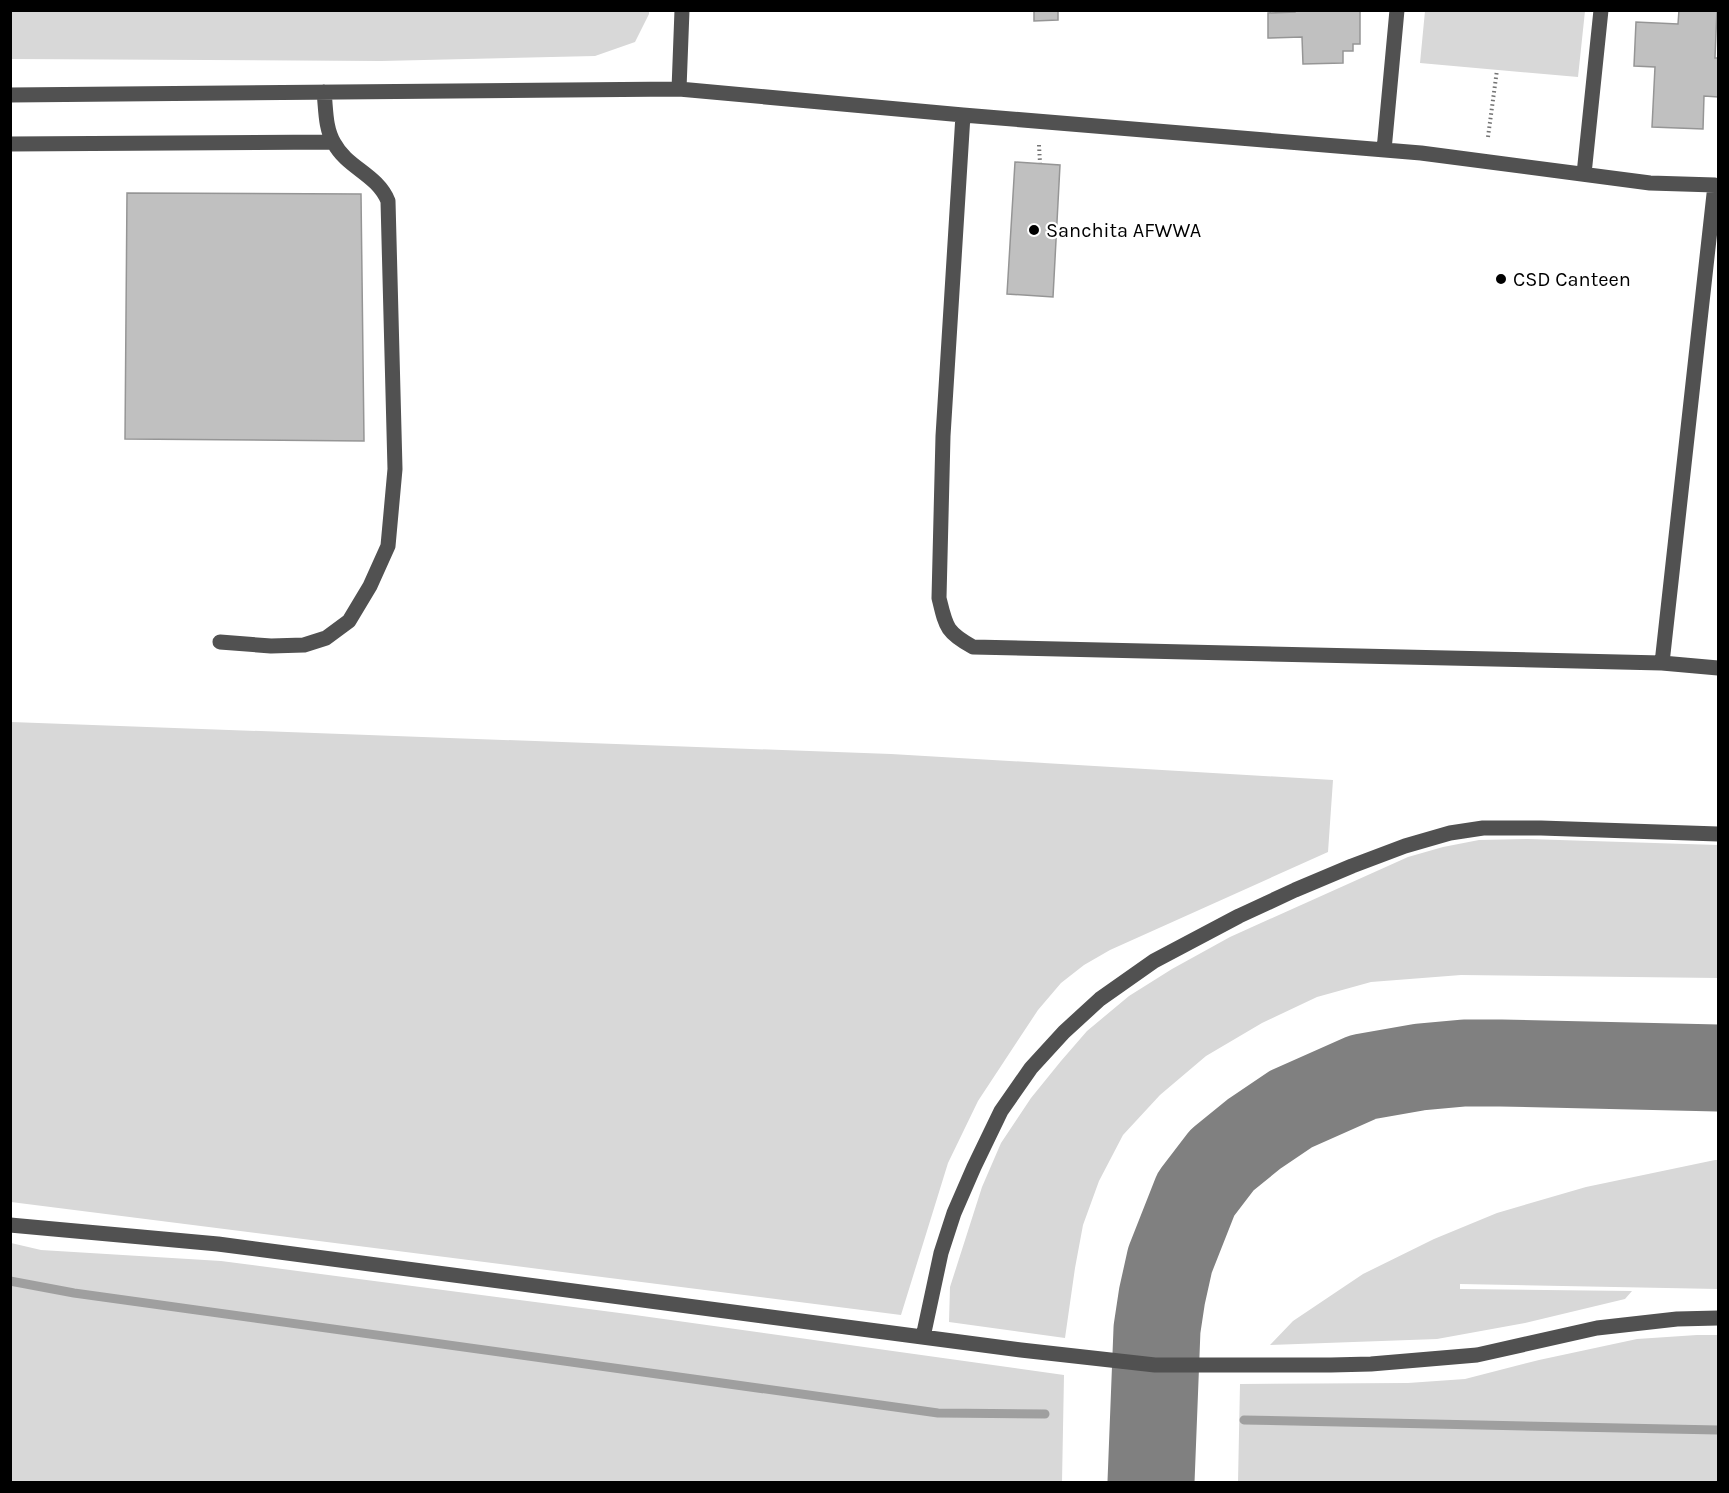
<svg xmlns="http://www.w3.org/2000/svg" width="1729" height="1493" viewBox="0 0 1729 1493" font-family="Karla,sans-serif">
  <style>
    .green { fill: #d8d8d8 }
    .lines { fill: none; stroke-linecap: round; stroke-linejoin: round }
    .stream { stroke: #9f9f9f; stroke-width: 9 }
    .taxiway { stroke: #808080; stroke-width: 87 }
    .building { fill: #c0c0c0; stroke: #959595; stroke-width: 1.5 }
    .path { stroke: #737373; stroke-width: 4; stroke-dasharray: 1.5 3; stroke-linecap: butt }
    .minor { stroke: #515151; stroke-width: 15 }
    .poi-dot { fill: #000; stroke: #fff; stroke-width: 2 }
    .labels { text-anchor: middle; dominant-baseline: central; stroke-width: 4.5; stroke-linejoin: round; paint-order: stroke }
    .poi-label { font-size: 20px; fill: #000; stroke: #fff; text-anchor: start }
  </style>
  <rect width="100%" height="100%" fill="#fff"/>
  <!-- green -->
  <path class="green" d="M11,10H649V14L635,42L595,56L381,61L11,59Z
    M1425,11H1585L1578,77L1420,63Z
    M11,722L891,754L1333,780L1328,852L1110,950L1084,965L1061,983L1038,1010L978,1101L948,1163L901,1315L11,1202Z
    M1528,839L1718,845V978L1461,975L1371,982L1317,997L1262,1023L1206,1056L1160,1095L1123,1135L1099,1181L1083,1225L1075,1268L1065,1338L949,1322L950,1287L982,1187L1001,1143L1031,1098L1061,1061L1087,1031L1129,996L1172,969L1230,937L1408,857L1443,847L1479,840Z
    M1715,1160H1718V1289L1460,1284V1289L1632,1291L1625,1299L1525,1323L1437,1339L1270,1345L1293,1321L1363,1274L1434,1239L1497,1213L1586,1187Z
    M11,1243L41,1250L221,1261L635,1315L1064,1375L1062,1482H11Z
    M1697,1335H1718V1482H1238L1240,1384L1408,1383L1465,1379L1539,1360L1637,1339Z"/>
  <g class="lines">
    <!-- stream -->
    <path class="stream" d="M10,1281L74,1293L938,1413L1045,1414
      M1244,1420L1718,1430"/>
    <!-- taxiway -->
    <path class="taxiway" d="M1151,1482L1157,1329L1162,1296L1170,1260L1196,1194L1222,1160L1254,1134L1291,1109L1363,1077L1420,1067L1464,1063H1501L1718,1068"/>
  </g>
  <!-- building -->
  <path class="building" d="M1034,10H1058V20L1034,21Z
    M1295,10H1360V44H1353V51H1343V63L1303,64L1302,37L1268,38V13L1295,12Z
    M1679,10H1717L1715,58H1718V97L1704,96L1703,129L1652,127L1655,67L1634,66L1636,22L1678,24Z
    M1015,162L1060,165L1053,297L1007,294Z
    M127,193L361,194L364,441L125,439Z"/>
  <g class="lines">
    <!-- path -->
    <path class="path" d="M1488,137L1497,70
      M1039,145L1040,163"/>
    <!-- minor -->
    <path class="minor" d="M679,89L682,10
      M10,95L679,89L963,115L1421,153L1650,183L1715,185L1662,663L1718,668
      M963,115L943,436L939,598C946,627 946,632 973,647L1662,663
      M10,144L333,142
      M1384,150L1397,10
      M1584,174L1601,10
      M220,642L271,646L304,645L326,638L349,621L370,586L388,546L395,469L388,201C377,174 347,168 334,143C325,128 326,109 324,92
      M10,1225L218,1244L1021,1350L1155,1365H1331L1371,1364L1477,1355L1597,1328L1677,1319L1718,1318
      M923,1337L941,1253L954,1213L974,1167L1001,1111L1031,1068L1064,1032L1100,999L1154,961L1239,916L1295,890L1352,866L1405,846L1450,833L1483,828H1541L1718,834"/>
  </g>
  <!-- markers -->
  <g class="poi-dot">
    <circle cx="1034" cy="230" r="6"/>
    <circle cx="1501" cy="279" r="6"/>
  </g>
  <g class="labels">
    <!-- poi labels -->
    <g class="poi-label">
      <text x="1046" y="230">Sanchita AFWWA</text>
      <text x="1513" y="279">CSD Canteen</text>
    </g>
  </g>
  <!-- border -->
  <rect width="1729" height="1493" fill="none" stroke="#000000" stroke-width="24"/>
</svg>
